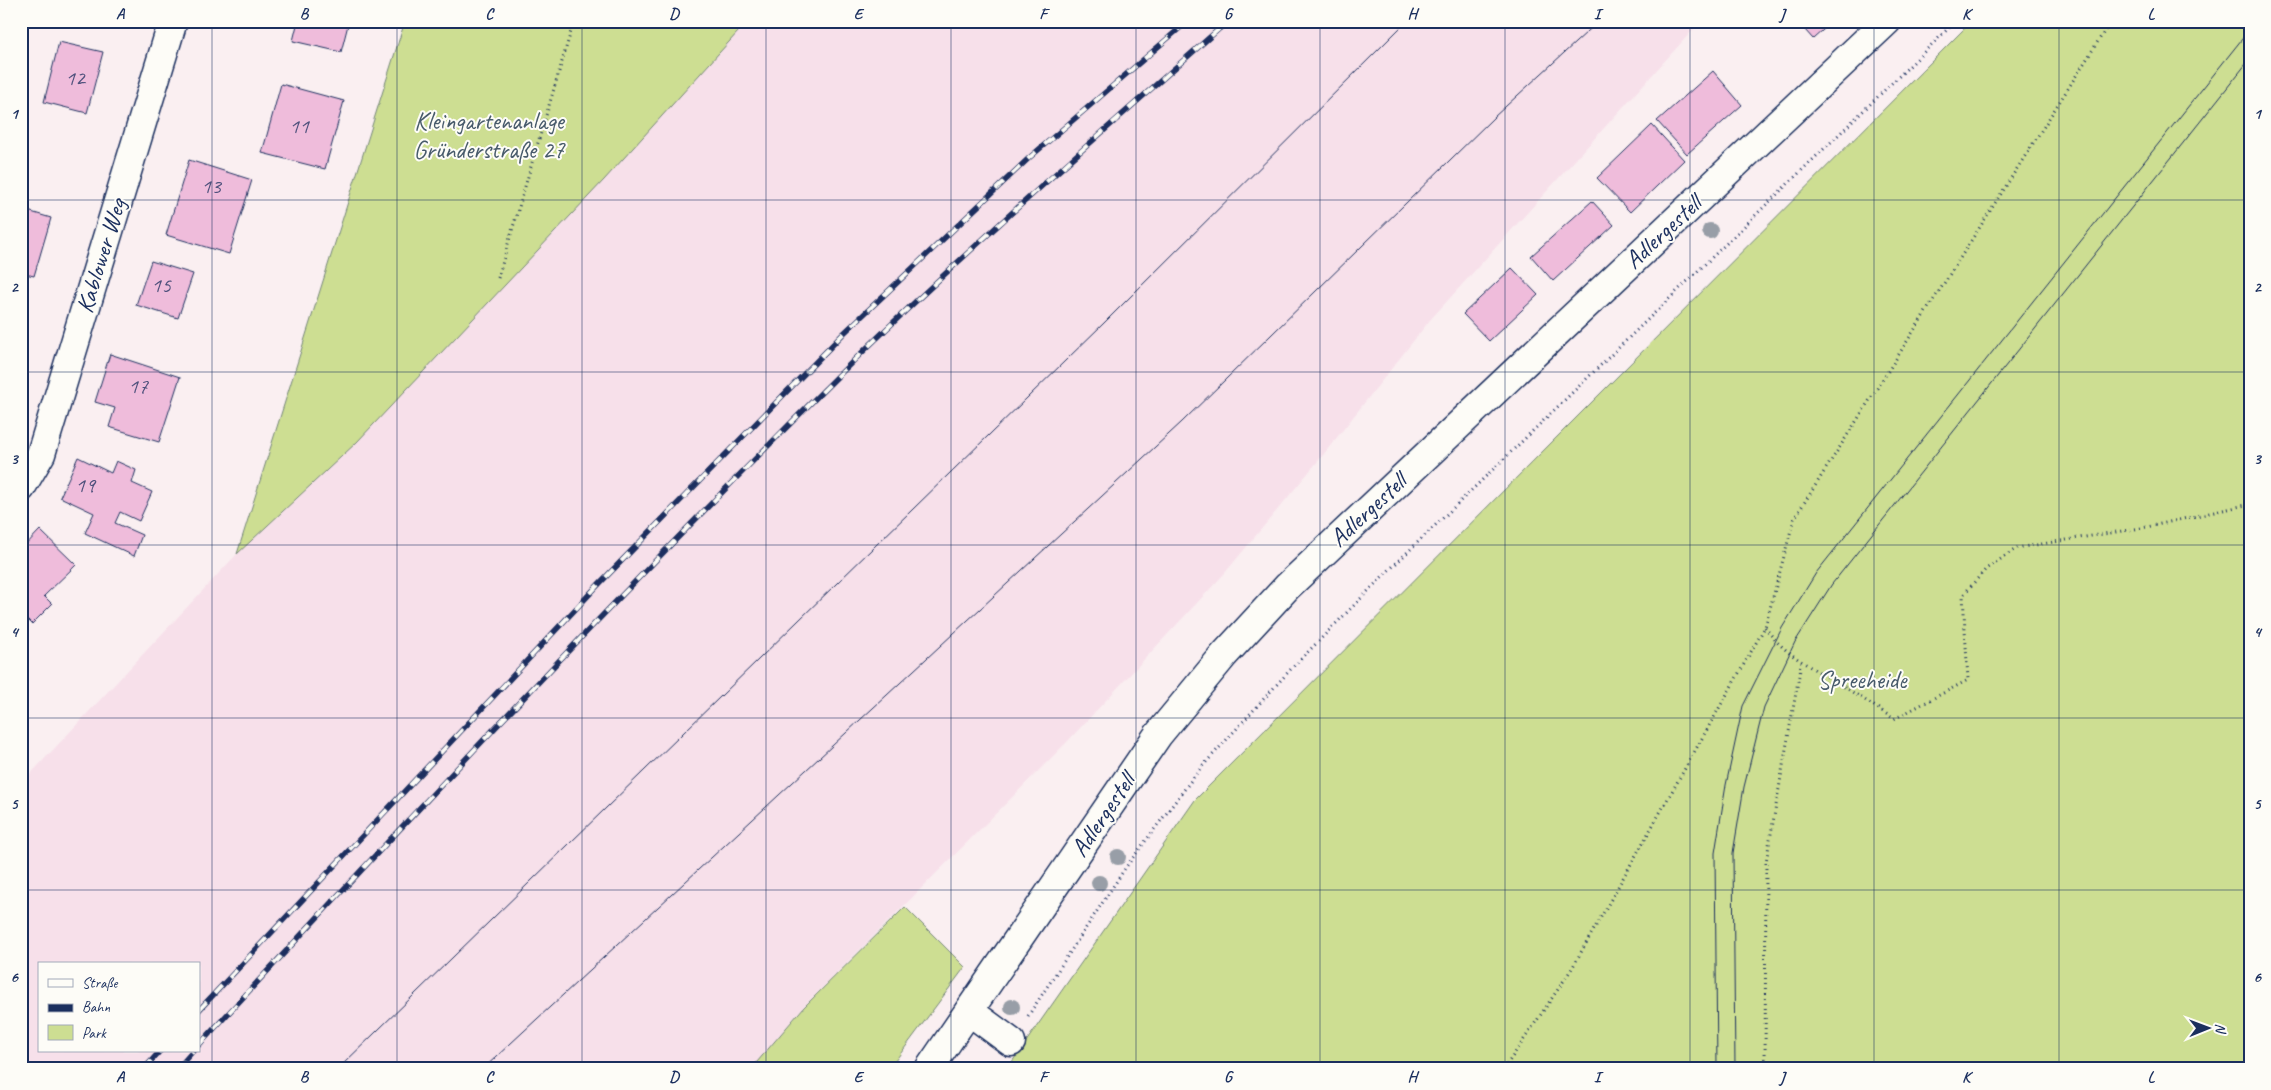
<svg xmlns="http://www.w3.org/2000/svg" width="2271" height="1090" viewBox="0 0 2271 1090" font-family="Caveat,sans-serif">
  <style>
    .built { fill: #f7e0ea; fill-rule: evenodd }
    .green { fill: #cdde92; stroke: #748678 }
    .building { fill: #efbcdb; stroke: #1b2f5e }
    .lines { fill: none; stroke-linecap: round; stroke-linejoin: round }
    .minor-casing { stroke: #1b2f5e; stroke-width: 31 }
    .major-casing { stroke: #1b2f5e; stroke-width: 31 }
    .path { stroke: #1b2f5e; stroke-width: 3; stroke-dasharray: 1 4; stroke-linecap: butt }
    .minor { stroke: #fdfcf7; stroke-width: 28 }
    .major { stroke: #fdfcf7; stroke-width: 28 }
    .tram { stroke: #1b2f5e; stroke-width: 1 }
    .rail-casing { stroke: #1b2f5e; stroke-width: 5.5 }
    .rail { stroke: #fdfcf7; stroke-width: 4; stroke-dasharray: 11; stroke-linecap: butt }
    .tree { fill: #989ea7 }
    .grid { fill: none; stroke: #1b2f5e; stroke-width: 1; stroke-opacity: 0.55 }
    .labels { text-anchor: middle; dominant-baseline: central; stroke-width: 4; stroke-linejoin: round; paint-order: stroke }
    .number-label { font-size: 22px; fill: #50527d }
    .park-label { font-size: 25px; fill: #485b6b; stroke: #fdfcf7 }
    .street-label { font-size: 25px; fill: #1b2f5e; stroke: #fdfcf7 }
    .neatline { fill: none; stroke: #1b2f5e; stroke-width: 2 }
    .grid-label { font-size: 16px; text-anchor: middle; font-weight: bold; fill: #1b2f5e }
  </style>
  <rect width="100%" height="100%" fill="#faeff1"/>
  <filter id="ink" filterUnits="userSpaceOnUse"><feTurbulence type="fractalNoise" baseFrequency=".02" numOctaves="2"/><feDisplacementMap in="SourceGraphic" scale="10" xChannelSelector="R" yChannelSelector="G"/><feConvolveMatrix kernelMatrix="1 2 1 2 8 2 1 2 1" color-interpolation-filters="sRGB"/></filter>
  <g filter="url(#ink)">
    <!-- built -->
    <path class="built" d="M748,21H1701L1430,320L1323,455L1224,574L1066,743L804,1006L751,1069H21V784L237,554L523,265ZM39,964H199V1051H39Z"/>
    <!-- green -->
    <path class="green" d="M405,21H748L604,180L357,442L237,554Z
      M1972,21H2250V1069H1007L1195,800Z
      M905,907L965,967L889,1069H751L804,1007Z"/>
    <!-- building -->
    <path class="building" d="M298,21H349L341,52L293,41Z
      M1797,21H1833L1813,39Z
      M59,42L103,52L87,113L44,102Z
      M1713,71L1742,105L1687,154L1657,121Z
      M281,84L344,101L325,169L262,153Z
      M1652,125L1684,160L1630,212L1597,178Z
      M189,160L252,180L229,254L166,235Z
      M1592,201L1614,225L1553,281L1531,256Z
      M21,209L51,218L34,276L21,273Z
      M151,261L193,274L178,318L136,305Z
      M1512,268L1538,295L1489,341L1463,314Z
      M110,354L180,377L159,442L109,427L115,408L95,402Z
      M78,457L111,473L116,461L136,470L132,483L152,492L139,521L120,512L115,523L142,535L134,556L85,533L94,513L60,497Z
      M40,530L76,565L44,596L52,604L32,624L21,613V550Z"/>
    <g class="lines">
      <defs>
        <path id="minor" d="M21,488L41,454L173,21
          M969,1011L1011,1042"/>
        <path id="major" d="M929,1069L1158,735L1224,655L1287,587L1887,21"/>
      </defs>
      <!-- minor casing -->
      <use href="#minor" class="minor-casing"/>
      <!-- major casing -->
      <use href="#major" class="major-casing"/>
      <!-- path -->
      <path class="path" d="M498,278L574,21
        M1765,627C1783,654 1811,667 1838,683C1857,695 1876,707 1894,719L1968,680L1963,595L1986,569L2017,548L2147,527L2250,504
        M1028,1016L1126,867L1199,770L1291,669L1384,575L1956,21
        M1504,1069L1571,970L1765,627L1794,519L2111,21
        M1765,1069L1766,862L1801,664"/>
      <!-- minor -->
      <use href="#minor" class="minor"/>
      <!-- major -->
      <use href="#major" class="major"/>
      <!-- tram -->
      <path class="tram" d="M338,1069L1104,323L1407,21
        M483,1069L1182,422L1494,117L1599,21
        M1717,1069L1715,853L1726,785L1743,706L1782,628L1816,573L2250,29
        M1735,1069L1733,853L1744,787L1764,707L1795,642L1832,584L2250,59"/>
      <defs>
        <path id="rail" d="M199,1010L599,584L844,333L1029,158L1188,21
          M199,1045C409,818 620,592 839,375C964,252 1097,137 1228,21
          M144,1069L160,1051
          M177,1069L193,1051"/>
      </defs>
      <!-- rail casing -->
      <use href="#rail" class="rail-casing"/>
      <!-- rail -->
      <use href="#rail" class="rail"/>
    </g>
    <!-- trees -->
    <g class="tree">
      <circle cx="1710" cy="231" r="8"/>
      <circle cx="1118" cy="857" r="8"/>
      <circle cx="1099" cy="883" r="8"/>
      <circle cx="1012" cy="1007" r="8"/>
    </g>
  </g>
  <!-- grid -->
  <path class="grid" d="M212,21V1069M397,21V1069M582,21V1069M766,21V1069M951,21V1069M1136,21V1069M1320,21V1069M1505,21V1069M1690,21V1069M1874,21V1069M2059,21V1069M21,200H2250M21,372H2250M21,545H2250M21,718H2250M21,890H2250"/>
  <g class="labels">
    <!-- number labels -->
    <g class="number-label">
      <text x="75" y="78">12</text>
      <text x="299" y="126">11</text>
      <text x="211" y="186">13</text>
      <text x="161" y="285">15</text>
      <text x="138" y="386">17</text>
      <text x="85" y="485">19</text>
    </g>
    <!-- park labels -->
    <g class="park-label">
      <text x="489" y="121">Kleingartenanlage<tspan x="489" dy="29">Gründerstraße 27</tspan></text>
      <text x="1862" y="680">Spreeheide</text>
    </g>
    <!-- street labels -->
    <g class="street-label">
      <text transform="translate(1663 232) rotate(-43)">Adlergestell</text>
      <text transform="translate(101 256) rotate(-73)">Kablower Weg</text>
      <text transform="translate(1368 510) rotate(-43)">Adlergestell</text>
      <text transform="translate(1103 815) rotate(-56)">Adlergestell</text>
    </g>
  </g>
  <!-- margin -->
  <rect width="2271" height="1090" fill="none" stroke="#fdfcf7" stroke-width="55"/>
  <!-- legend -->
  <rect x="38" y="962" width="162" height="90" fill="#fdfcf7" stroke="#a3aaba"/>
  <rect x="48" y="979" width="25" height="8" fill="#fdfcf7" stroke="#a3aaba"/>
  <text x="82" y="988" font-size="15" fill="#1b2f5e">Straße</text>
  <rect x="48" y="1004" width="25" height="8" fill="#1b2f5e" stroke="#a3aaba"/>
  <text x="82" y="1012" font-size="15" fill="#1b2f5e">Bahn</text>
  <rect x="48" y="1025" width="25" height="15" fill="#cdde92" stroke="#a3aaba"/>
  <text x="82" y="1038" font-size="15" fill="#1b2f5e">Park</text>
  <!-- north arrow -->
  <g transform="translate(2208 1028) rotate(89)" stroke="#fdfcf7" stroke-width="4" paint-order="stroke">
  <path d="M0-4L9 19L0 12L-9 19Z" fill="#1b2f5e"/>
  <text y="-8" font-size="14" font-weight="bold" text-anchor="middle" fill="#1b2f5e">N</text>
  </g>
  <rect x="28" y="28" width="2216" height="1034" class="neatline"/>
  <g class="grid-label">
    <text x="120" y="19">A</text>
    <text x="304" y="19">B</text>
    <text x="489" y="19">C</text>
    <text x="674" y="19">D</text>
    <text x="858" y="19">E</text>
    <text x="1043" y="19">F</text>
    <text x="1228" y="19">G</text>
    <text x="1412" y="19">H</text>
    <text x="1597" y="19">I</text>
    <text x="1782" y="19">J</text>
    <text x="1966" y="19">K</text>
    <text x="2151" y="19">L</text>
    <text x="14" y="119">1</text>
    <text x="2257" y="119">1</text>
    <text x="14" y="292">2</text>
    <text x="2257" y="292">2</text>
    <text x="14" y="464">3</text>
    <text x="2257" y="464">3</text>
    <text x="14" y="637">4</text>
    <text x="2257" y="637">4</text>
    <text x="14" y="809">5</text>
    <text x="2257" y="809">5</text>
    <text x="14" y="982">6</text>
    <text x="2257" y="982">6</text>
    <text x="120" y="1082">A</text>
    <text x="304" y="1082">B</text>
    <text x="489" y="1082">C</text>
    <text x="674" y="1082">D</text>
    <text x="858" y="1082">E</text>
    <text x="1043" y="1082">F</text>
    <text x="1228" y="1082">G</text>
    <text x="1412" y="1082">H</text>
    <text x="1597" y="1082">I</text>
    <text x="1782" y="1082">J</text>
    <text x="1966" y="1082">K</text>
    <text x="2151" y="1082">L</text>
  </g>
</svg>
